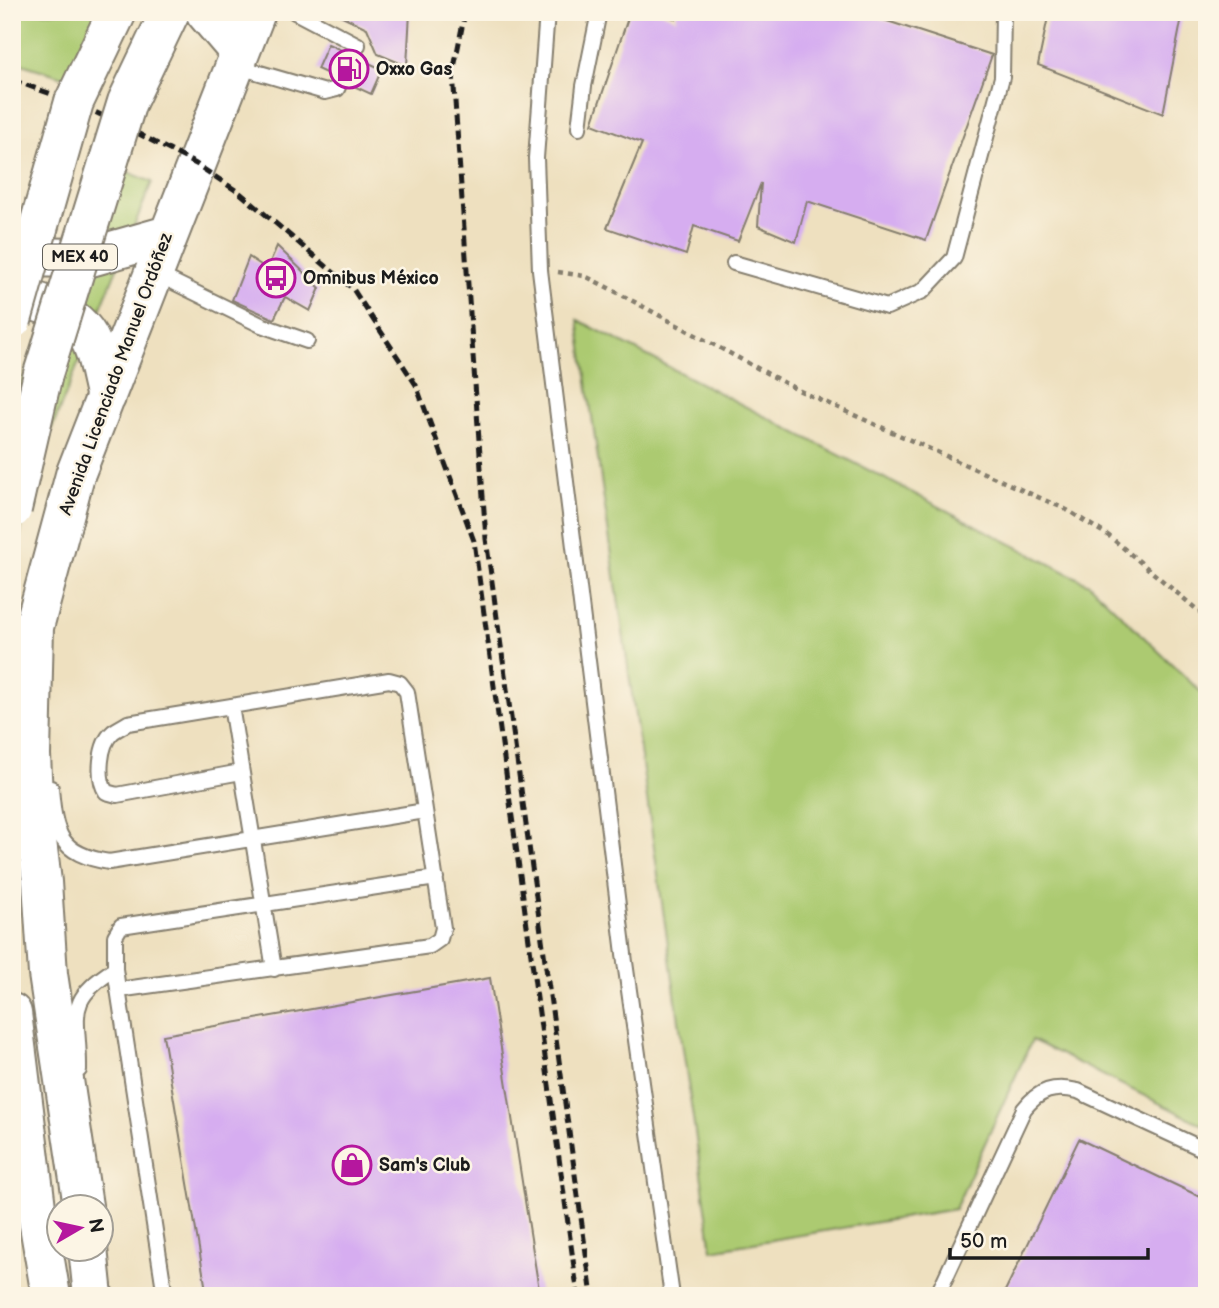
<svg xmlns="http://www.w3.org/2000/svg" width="1219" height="1308" viewBox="0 0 1219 1308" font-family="'Balsamiq Sans',sans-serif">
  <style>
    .green { fill: #acca71; stroke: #647346; stroke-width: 2 }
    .building { fill: #d6adf0 }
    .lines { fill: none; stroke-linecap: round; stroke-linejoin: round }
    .lane-casing { stroke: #857e6e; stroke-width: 18 }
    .secondary-casing { stroke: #857e6e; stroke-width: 42 }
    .primary-casing { stroke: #857e6e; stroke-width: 42 }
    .path { stroke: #857e6e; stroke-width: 4.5; stroke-dasharray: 5 5; stroke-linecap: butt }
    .lane { stroke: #fff; stroke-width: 14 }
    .secondary { stroke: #fff; stroke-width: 38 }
    .primary { stroke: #fff; stroke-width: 38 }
    .rail { stroke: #1c1c1c; stroke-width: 5; stroke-dasharray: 10 5; stroke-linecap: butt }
    .primary-bridge-casing { stroke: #857e6e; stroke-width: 42; stroke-linecap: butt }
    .primary-bridge { stroke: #fff; stroke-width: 38 }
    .labels { text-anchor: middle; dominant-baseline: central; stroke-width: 5; stroke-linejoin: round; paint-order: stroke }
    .shield { fill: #fcf5e5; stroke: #5f5d58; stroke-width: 2 }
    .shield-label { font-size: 16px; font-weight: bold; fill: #1c1c1c }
    .poi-label { font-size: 18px; font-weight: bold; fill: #1c1c1c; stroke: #fcf5e5; text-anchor: start }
    .street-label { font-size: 18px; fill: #1c1c1c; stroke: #fcf5e5 }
  </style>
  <rect width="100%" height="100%" fill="#fcf5e5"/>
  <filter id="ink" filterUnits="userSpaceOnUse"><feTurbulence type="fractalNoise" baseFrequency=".0143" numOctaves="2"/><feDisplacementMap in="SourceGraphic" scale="14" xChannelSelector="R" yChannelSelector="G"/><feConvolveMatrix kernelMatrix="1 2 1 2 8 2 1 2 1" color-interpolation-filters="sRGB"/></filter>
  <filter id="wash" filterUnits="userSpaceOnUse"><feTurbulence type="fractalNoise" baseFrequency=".00686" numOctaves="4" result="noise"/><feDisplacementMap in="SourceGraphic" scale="28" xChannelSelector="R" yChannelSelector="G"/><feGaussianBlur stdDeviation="1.57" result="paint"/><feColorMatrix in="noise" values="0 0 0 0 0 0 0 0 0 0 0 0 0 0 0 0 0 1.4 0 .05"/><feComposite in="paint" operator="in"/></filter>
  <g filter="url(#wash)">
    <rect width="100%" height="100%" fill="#eee0bf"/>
    <!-- green -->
    <path class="green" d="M12,12H107L76,81L12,61Z
      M109,164L152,182L31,480L12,575V406Z
      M578,320L1089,584L1207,698V1127L1032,1040L955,1209L712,1250Z"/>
    <g id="blocks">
      <!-- building -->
      <path class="building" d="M341,12H410L407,66L378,54L367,28L340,15Z
        M630,12H660L676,19L677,12H891L878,18L992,55L926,240L807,201L796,242L758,226L761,183L738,241L694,226L686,255L607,228L642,143L592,124Z
        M1049,12H1183L1163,114L1038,65Z
        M328,44L382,69L371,94L317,69Z
        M277,246L320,288L310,311L285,297L274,319L232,300L249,257L267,269Z
        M490,978L540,1296H207L163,1035Z
        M1079,1139L1207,1200V1296H1010L1004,1293Z"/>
    </g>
  </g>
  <g filter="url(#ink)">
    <use href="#blocks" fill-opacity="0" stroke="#857e6e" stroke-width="2"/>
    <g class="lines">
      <defs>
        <path id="lane" d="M295,12L358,45L353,55
          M547,12L536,158L540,270L625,962L672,1296
          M236,66L325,92L337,89L341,80
          M579,128L584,86L599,12
          M734,263L887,307L923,291L954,258L1002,77L1003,12
          M157,274L261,325L307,341
          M231,706L274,969
          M51,788C55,834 59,854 109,862L425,811
          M118,990L430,946L440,939L443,928L407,692L400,683L389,680L128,723C123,726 117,729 113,732C99,744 97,778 106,792L117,795L241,772
          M79,1070C80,1016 62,1002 115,969
          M165,1296L115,969V936L121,926L436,878
          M937,1296L1024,1109C1039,1090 1054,1085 1078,1091L1207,1151"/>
        <path id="secondary" d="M205,12L240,53
          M12,257L87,258L168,235
          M12,295C36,301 65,309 82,328C97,344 100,376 106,397
          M83,1206L48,974L42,882L34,816L31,755L34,627L75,475L256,12
          M88,1248L93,1296"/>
        <path id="primary" d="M12,1013L36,1207L51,1296"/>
      </defs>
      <!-- lane casing -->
      <use href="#lane" class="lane-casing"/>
      <!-- secondary casing -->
      <use href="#secondary" class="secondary-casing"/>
      <!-- primary casing -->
      <use href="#primary" class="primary-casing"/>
      <!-- path -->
      <path class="path" d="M558,272L585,276L603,285L798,390L1067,510L1109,536L1207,618"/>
      <!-- lane -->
      <use href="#lane" class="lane"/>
      <!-- secondary -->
      <use href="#secondary" class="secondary"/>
      <!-- primary -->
      <use href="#primary" class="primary"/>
      <!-- rail -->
      <path class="rail" d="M465,12L453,73L486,539L592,1296
        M12,80L74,102L120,124L196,164L240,193L353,289L416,385L474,541L578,1296"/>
      <defs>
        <path id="primary-bridge" d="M12,320L74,102L117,12
          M12,509L43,374L127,102L170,12"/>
      </defs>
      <!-- primary-bridge casing -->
      <use href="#primary-bridge" class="primary-bridge-casing"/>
      <!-- primary-bridge -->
      <use href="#primary-bridge" class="primary-bridge"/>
    </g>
  </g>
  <!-- icons -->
  <defs>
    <symbol id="fuel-ring" viewBox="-11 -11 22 22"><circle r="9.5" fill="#fcf5e5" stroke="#b5179e" stroke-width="1.5"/><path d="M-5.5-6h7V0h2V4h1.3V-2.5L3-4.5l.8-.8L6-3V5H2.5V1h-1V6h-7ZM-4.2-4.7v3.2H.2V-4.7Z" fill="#b5179e"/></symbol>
    <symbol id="bus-ring" viewBox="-11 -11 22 22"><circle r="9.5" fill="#fcf5e5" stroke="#b5179e" stroke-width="1.5"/><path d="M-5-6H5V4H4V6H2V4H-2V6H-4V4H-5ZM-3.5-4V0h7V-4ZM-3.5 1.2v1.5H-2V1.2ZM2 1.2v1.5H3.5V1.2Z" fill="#b5179e"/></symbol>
    <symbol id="shop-ring" viewBox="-11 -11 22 22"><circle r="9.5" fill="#fcf5e5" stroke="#b5179e" stroke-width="1.5"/><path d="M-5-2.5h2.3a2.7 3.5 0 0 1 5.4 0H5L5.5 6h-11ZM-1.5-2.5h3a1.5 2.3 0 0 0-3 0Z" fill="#b5179e"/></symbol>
  </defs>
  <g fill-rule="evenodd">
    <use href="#fuel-ring" x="327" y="47" width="44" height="44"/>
    <use href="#bus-ring" x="254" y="256" width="44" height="44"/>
    <use href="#shop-ring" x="330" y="1143" width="44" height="44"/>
  </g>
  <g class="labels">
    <!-- shield labels -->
    <rect class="shield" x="43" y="244.5" width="74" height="25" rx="5"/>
    <g class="shield-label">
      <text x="80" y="257">MEX 40</text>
    </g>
    <!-- poi labels -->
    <g class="poi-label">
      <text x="376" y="69">Oxxo Gas</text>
      <text x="303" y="278">Omnibus México</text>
      <text x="379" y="1165">Sam's Club</text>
    </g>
    <!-- street labels -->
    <g class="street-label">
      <text transform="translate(116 374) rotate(-70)">Avenida Licenciado Manuel Ordóñez</text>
    </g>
  </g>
  <!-- margin -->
  <rect width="1219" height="1308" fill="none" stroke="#fcf5e5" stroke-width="42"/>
  <!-- north arrow -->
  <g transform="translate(80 1228) rotate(81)"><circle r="33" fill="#fcf5e5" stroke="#a29e95" stroke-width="2"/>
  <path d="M0-5L12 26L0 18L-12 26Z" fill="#b5179e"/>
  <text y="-10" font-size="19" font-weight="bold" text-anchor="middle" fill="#1c1c1c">N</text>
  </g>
  <!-- scale -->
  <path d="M950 1248v10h198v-10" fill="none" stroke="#1c1c1c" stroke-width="3.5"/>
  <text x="960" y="1248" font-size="21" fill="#1c1c1c" stroke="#fcf5e5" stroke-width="5" paint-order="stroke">50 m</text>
</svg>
